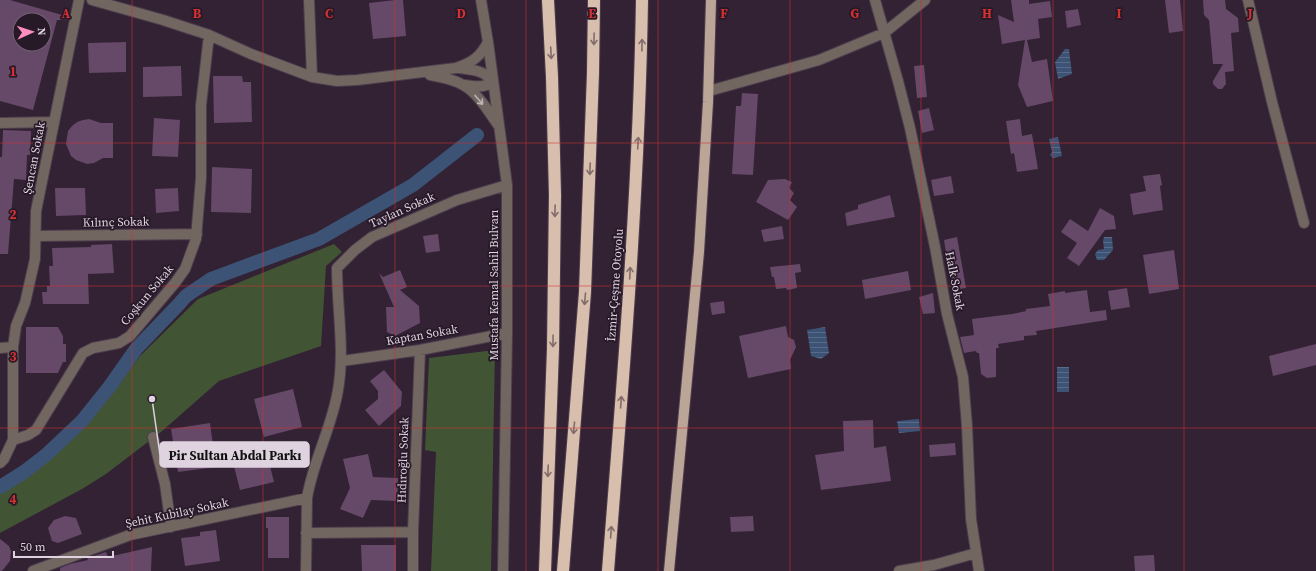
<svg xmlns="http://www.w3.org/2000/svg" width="1316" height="571" viewBox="0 0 1316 571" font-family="'Source Serif 4',serif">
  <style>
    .green { fill: #415434 }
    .water { fill: url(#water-rules) }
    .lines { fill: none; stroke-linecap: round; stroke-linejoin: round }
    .canal { stroke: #3c5375; stroke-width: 14 }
    .building { fill: #664868; fill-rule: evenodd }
    .minor-casing { stroke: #4e3e4e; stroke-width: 12 }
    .major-casing { stroke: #4e3e4e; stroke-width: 12 }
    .highway-casing { stroke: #4e3e4e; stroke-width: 14 }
    .minor { stroke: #726760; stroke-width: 10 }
    .major { stroke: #bba597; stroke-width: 10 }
    .highway { stroke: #d8bead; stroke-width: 12 }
    .oneway { stroke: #806c6b }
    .oneway2 { stroke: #beb3b8 }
    .grid { fill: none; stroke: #d63131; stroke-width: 1; stroke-opacity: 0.55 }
    .labels { text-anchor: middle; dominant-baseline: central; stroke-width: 3.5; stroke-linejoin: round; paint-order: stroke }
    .street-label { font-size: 12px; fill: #ded3de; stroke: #281929 }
    .grid-label { font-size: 13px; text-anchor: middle; font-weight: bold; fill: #d63131; stroke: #281929; stroke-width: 3.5; stroke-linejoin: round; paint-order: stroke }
    .leader { fill: none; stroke: #ded3de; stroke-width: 1.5 }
    .callout-dot { fill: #ded3de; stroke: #281929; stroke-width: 1.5 }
    .callout { fill: #ded3de; stroke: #ded3de; stroke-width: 1.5 }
    .callout-label { font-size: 13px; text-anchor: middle; font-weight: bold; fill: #111 }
  </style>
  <defs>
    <pattern id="water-rules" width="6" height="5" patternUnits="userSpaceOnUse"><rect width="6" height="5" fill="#3c5375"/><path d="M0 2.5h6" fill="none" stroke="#586b88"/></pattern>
  </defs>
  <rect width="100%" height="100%" fill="#322233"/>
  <!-- green -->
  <path class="green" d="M334,244L342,252L326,266L321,346L219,381L161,432L106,474L82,489L0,533V494L93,418L140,356L198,299Z
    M495,350L491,571H431L436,452L425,450L429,358Z"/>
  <!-- water -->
  <path class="water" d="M1065,49H1069L1072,74L1058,79L1055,62Z
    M1058,137L1062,156L1053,158L1050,155L1052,152L1049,139Z
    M1104,237H1112L1113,250L1104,260H1097L1095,254L1098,250L1104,249L1103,241Z
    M825,327L829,353L821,359L811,356L807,330Z
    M1057,367H1069V392H1057Z
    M919,419L920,431L899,433L897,421Z"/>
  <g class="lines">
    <!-- canal -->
    <path class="canal" d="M0,487L24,472L46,455L82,421L110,386L136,349L179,304L186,296L211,279L319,239L413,185L477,135"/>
  </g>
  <!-- building -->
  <path class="building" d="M0,0H10L69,17L68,20H57L33,110L0,101ZM20,20H44V44H20Z
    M395,0H403L406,36L373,39L369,3Z
    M1011,0H1029V4L1050,1L1052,17L1038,19L1040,38L1027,40L1032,62L1047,59L1053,101L1027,107L1018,85L1025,40L1002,44L998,15L1014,22Z
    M1165,0H1180L1183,31L1169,33Z
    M1203,0H1225L1226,9L1238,18L1239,32L1231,33L1234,71L1225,72L1226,84L1222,89H1218L1213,84V81L1223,64H1213L1209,20L1204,15Z
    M1078,9L1081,25L1067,28L1065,11Z
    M126,42V72L89,73L88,43Z
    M924,65L927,97L917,98L914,66Z
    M181,66L182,96L143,97V67Z
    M213,76H242L243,82H251L252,122L214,123Z
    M742,93L758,94L753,175L732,174L736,106H741Z
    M929,108L934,130L922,133L918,111Z
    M154,118L180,120L178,157L152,156Z
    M89,119L101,123H113V158H103L94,163L87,164L76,160L71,156L66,144L68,131L72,126L77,122L83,120Z
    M1020,119L1022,136L1032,134L1038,169L1017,172L1014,153L1011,154L1006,121Z
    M3,130L31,131L30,155H27L26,180L14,179L8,254H0V157H2Z
    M212,167L252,169L251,213L211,212Z
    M1160,174L1162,185L1160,186L1163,210L1133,215L1130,194L1146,191L1143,176Z
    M951,176L954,193L934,196L931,180Z
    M785,179L792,182L789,188L794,193L790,200L797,207L788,220L756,202L768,180Z
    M55,188H85L86,215L56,216Z
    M178,188L179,211L156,213L155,189Z
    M890,195L895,217L847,226L845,213L858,209V205Z
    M1100,208L1114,216L1116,229L1105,230L1079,266L1067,258L1077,243L1061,232L1070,219L1088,231Z
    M782,226L784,239L764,242L761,230Z
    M438,234L440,251L426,253L423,236Z
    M957,237L966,288L952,290L944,240Z
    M112,244L114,273L88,274L89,304H43L42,292H47V286H50L49,266H53L52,248L91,247V245Z
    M1174,250L1179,289L1149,294L1143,255Z
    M800,264L801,272L795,273L797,288L787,290L786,288L776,289L774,277H772L770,267Z
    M400,270L407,287L400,290L419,306L420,323L395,336L387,332L386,307H394L379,273L383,277Z
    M908,271L911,290L865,299L862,280Z
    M1127,288L1130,307L1111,310L1108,291Z
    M1087,290L1090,312L1106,310L1107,320L1036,331L1037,335L1024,336V340L998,344L999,348H996V377L987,378L981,374L979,353H977L976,351L964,353L960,337L974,335L972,319L1012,314L1026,311V309L1050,306L1048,294L1065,291V293Z
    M933,293L935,313L923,314L919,297Z
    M724,301L725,313L712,315L710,303Z
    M786,326L788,337L794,340L796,347L790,360L791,369L748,378L739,336Z
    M26,327H58L63,336V344H66V362H63L58,373H26Z
    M1316,344V365L1273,376L1269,356Z
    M384,370L402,392L401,406L379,426L365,410L378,399V391L370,381Z
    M293,389L302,427L264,437L254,399Z
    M873,420L874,448L886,446L891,481L821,490L815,455L844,451L843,421Z
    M210,423L216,467L178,472L171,429Z
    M955,443L956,455L930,457L929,445Z
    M368,454L373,477L398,478L397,501L371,500L363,518L340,509L350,488L343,459Z
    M268,458L274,482L240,490L234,466Z
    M65,516L76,518L82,534L58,543L52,541L48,528L54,520Z
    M753,516L754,531L731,532L730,517Z
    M266,517H289V558H268V528H266Z
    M216,530L220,561L185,566L181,538L200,536V532Z
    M0,539L9,546L11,551L10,561L2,571H0Z
    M361,545H396V571H362Z
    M152,547L151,571H60V568L70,564L88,560L87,558L106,552L108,557Z
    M1154,555L1155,571H1135L1134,556Z"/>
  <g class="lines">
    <defs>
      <path id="minor" d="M92,0L163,20L209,35L251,54L312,77L337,81L357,80L456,68C473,62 480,57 488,42
        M309,0L312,77
        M481,0L488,42L507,185V333L503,571
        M875,0L898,81L910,128L935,247L947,314L963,377L967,426L971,519L979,571
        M1248,0L1272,102L1304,223
        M459,68C474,70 482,70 493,81C484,89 475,86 465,85
        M430,75C442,77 453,79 463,85C477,92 489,112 498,125
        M709,91L819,60L884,33L925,0
        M0,123L54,122
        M36,236L197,234
        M0,348L13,347
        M342,361L420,350L507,333
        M153,437L165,484L171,527
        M13,440L28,435L36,430L83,353L93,348L119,343L130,336L175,283L185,269L196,239L201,178V105L209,35
        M0,463L4,459L13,440V347L16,326L25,303L35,259L36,211L79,0
        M306,533L413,532
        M33,571L130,535L307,498
        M306,571L307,498C313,461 332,427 338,390C345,350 337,309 337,268L355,250L372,237L457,200L507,185
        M413,571V532L420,350
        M899,571L934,565L976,553"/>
      <path id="major" d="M669,571L699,252L708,102L711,0"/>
      <path id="highway" d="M545,571L553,349L555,195L552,77L548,0
        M563,571L585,292L593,73L594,0
        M608,571C623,381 639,191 642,0"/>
    </defs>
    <!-- minor casing -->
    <use href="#minor" class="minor-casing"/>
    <!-- major casing -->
    <use href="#major" class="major-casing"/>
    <!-- highway casing -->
    <use href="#highway" class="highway-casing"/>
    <!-- minor -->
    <use href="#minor" class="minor"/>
    <!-- major -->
    <use href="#major" class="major"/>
    <!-- highway -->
    <use href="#highway" class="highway"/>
  </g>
  <!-- one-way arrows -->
  <defs><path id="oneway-shaft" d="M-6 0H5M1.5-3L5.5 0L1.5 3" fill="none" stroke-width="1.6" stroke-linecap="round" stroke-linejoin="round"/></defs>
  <g class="oneway">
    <use href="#oneway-shaft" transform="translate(594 39) rotate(91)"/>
    <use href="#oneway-shaft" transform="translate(642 45) rotate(-89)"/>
    <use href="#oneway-shaft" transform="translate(551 53) rotate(87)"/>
    <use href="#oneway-shaft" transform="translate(638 143) rotate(-87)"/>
    <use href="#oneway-shaft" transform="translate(590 169) rotate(92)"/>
    <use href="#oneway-shaft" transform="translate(555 211) rotate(91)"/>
    <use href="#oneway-shaft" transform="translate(630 273) rotate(-87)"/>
    <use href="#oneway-shaft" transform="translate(585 299) rotate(95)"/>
    <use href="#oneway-shaft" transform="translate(553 341) rotate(91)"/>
    <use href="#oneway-shaft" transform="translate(621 402) rotate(-86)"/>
    <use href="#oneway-shaft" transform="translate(574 428) rotate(95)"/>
    <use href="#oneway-shaft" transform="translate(548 471) rotate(92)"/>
    <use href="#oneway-shaft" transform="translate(611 532) rotate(-86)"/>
  </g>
  <use class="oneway2" href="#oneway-shaft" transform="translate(479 100) rotate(49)"/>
  <!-- grid -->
  <path class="grid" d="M132,0V571M263,0V571M395,0V571M526,0V571M658,0V571M790,0V571M921,0V571M1053,0V571M1184,0V571M0,143H1316M0,286H1316M0,428H1316"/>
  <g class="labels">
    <!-- street labels -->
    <g class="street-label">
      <text transform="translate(34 158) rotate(-79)">Şencan Sokak</text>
      <text transform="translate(402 210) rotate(-24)">Taylan Sokak</text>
      <text transform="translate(116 222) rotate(-1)">Kılınç Sokak</text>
      <text transform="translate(955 281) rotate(79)">Halk Sokak</text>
      <text transform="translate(494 285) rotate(-90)">Mustafa Kemal Sahil Bulvarı</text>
      <text transform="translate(615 285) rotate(-86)">İzmir-Çeşme Otoyolu</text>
      <text transform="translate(147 295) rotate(-50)">Coşkun Sokak</text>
      <text transform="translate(422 335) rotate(-10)">Kaptan Sokak</text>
      <text transform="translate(403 460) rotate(-88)">Hıdıroğlu Sokak</text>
      <text transform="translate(177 513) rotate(-12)">Şehit Kubilay Sokak</text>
    </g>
  </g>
  <g class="grid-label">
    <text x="66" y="18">A</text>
    <text x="197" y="18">B</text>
    <text x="329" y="18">C</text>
    <text x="461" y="18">D</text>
    <text x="592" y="18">E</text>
    <text x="724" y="18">F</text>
    <text x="855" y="18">G</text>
    <text x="987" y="18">H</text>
    <text x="1119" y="18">I</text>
    <text x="1250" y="18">J</text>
    <text x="13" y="76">1</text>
    <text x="13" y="219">2</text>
    <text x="13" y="361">3</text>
    <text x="13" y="504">4</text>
  </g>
  <!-- callouts -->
  <path class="leader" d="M152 399L160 455"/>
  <circle class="callout-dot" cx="152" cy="399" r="4"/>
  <rect class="callout" x="160" y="442" width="149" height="25" rx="4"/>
  <g class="callout-label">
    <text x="235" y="460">Pir Sultan Abdal Parkı</text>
  </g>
  <!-- north arrow -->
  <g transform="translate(32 32) rotate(87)"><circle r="19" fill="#281929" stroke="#716371"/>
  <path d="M0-3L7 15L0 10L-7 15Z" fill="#fd8ebf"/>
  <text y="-6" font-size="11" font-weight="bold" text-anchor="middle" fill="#ded3de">N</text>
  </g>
  <!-- scale -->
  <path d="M14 551v6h99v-6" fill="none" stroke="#ded3de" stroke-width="2"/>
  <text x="20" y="551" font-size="12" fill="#ded3de" stroke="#281929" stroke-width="3" paint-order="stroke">50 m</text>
</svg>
